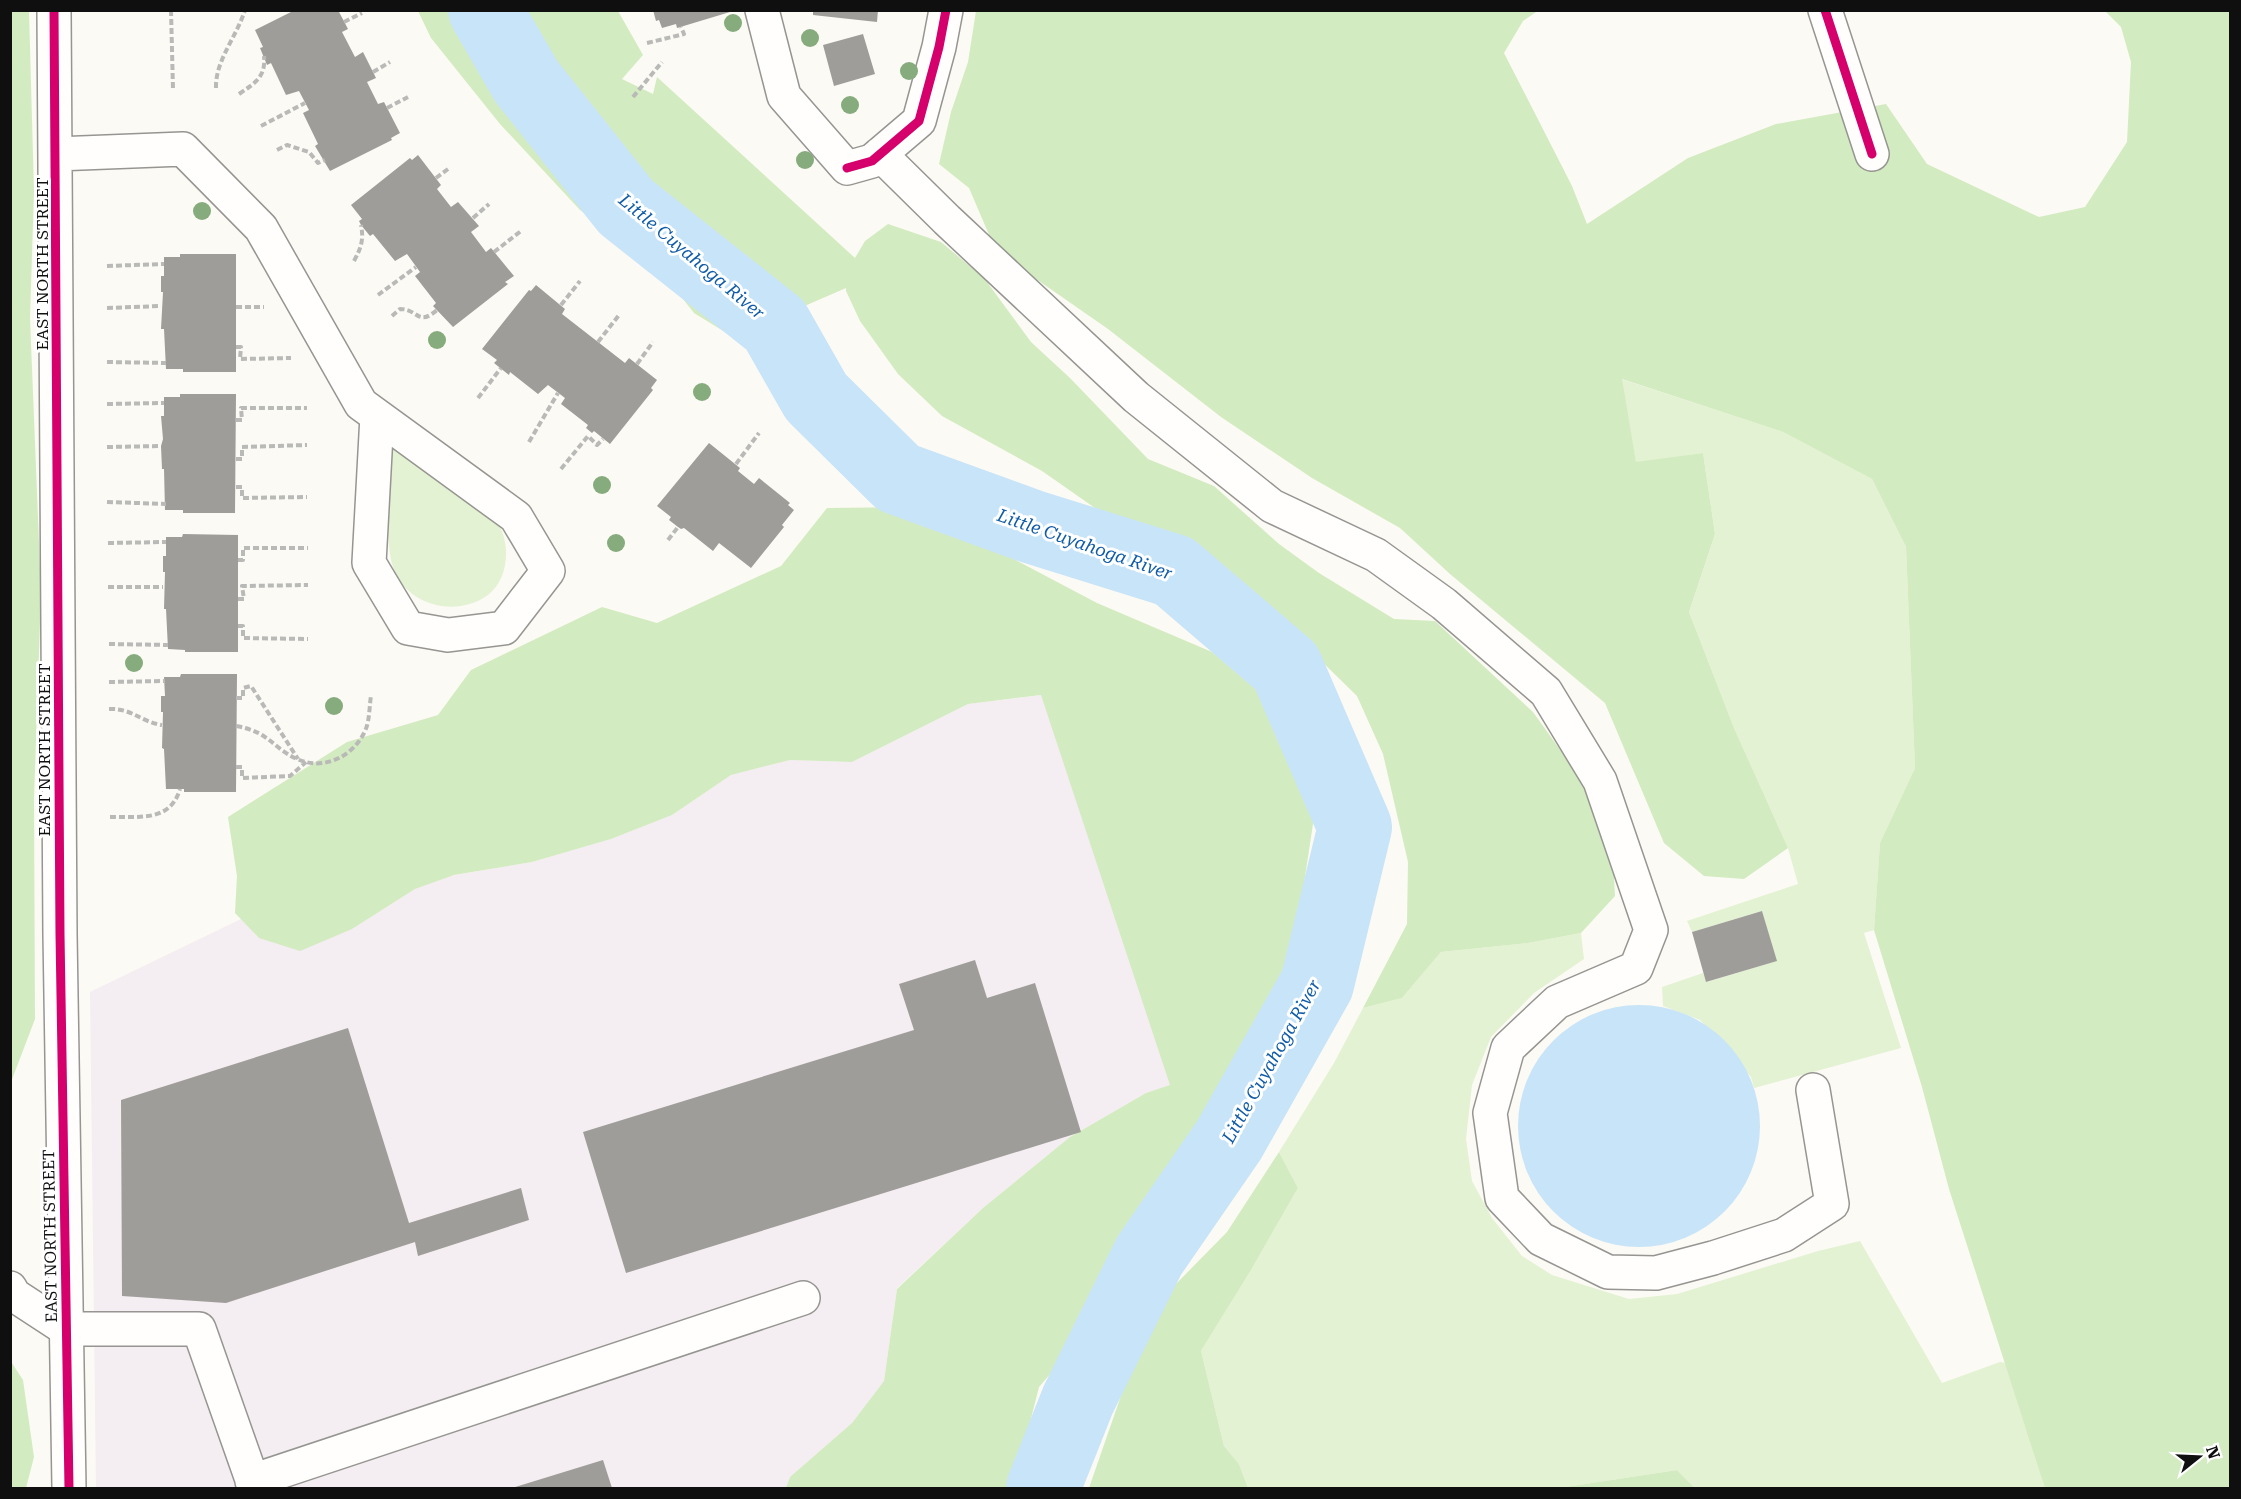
<svg xmlns="http://www.w3.org/2000/svg" width="2241" height="1499" viewBox="0 0 2241 1499" font-family="'Roboto Serif',serif">
  <style>
    .industrial { fill: #f4edf1 }
    .green { fill: #e3f2d2 }
    .forest { fill: #d3ebc0 }
    .water { fill: #c8e4f8 }
    .lines { fill: none; stroke-linecap: round; stroke-linejoin: round }
    .river { stroke: #c8e4f8; stroke-width: 74 }
    .building { fill: #9f9d99 }
    .minor-casing { stroke: #969592; stroke-width: 36 }
    .path { stroke: #b9b9b8; stroke-width: 4; stroke-dasharray: 6 3; stroke-linecap: butt }
    .minor { stroke: #fffefd; stroke-width: 33 }
    .cycleway-casing { stroke: #fff; stroke-width: 13 }
    .cycleway { stroke: #d6006c; stroke-width: 9 }
    .tree { fill: #86ab7d }
    .labels { text-anchor: middle; dominant-baseline: central; stroke-width: 6; stroke-linejoin: round; paint-order: stroke }
    .street-label { font-size: 16px; fill: #0f0f0f; stroke: #fff }
    .water-label { font-size: 18px; font-style: italic; fill: #105ca8; stroke: #fff }
  </style>
  <rect width="100%" height="100%" fill="#fcfaf4"/>
  <!-- industrial -->
  <path class="industrial" d="M1042,695L1171,1085L1146,1093L1070,1137L983,1208L897,1288L884,1381L852,1423L790,1477L786,1488H96L90,992L241,919L259,938L352,929L415,889L450,876L532,862L611,839L672,815L731,775L790,760L852,762L968,704Z"/>
  <!-- green -->
  <path class="green" d="M1621,379L1783,432L1872,479L1906,547L1915,768L1880,843L1874,930L1864,933L1901,1048L1754,1088L1751,1077L1700,1020L1663,1006L1662,987L1703,973L1707,982L1776,961L1762,911L1692,932L1687,921L1798,884L1788,848L1734,728L1689,612L1715,534L1703,453L1636,463Z
    M394,444L496,520C511,541 510,578 488,595C456,618 406,606 393,567C384,541 390,479 390,449Z
    M1581,933L1584,959L1534,993L1491,1037L1472,1085L1466,1139L1472,1181L1492,1218L1522,1256L1552,1275L1629,1299L1677,1294L1818,1251L1860,1241L1942,1383L2000,1362L2006,1363L2045,1488H1695L1677,1470L1559,1488H1248L1239,1464L1224,1446L1201,1351L1251,1270L1298,1188L1279,1152L1334,1063L1363,1008L1402,998L1441,952L1528,943Z"/>
  <!-- forest -->
  <path class="forest" d="M1539,10L1523,21L1504,53L1572,186L1587,224L1688,158L1776,124L1886,104L1927,164L2039,217L2085,207L2127,142L2131,62L2121,27L2105,11H2230V1488H2045L2041,1476L1949,1189L1922,1087L1874,930L1880,843L1915,768L1906,547L1872,479L1783,432L1622,379L1636,462L1703,453L1715,534L1689,612L1734,728L1788,848L1744,879L1704,876L1664,843L1605,703L1450,574L1400,528L1312,478L1221,417L1108,329L996,251L969,188L939,164L951,112L968,62L976,11Z
    M29,11L34,191L30,318L41,593L34,799L35,1019L11,1082L10,11Z
    M418,11H618L643,55L622,79L653,94L657,77L855,258L865,241L888,224L941,242L984,278L1031,342L1070,378L1148,459L1214,486L1279,544L1319,573L1394,619L1435,621L1533,712L1589,790L1613,860L1615,896L1581,933L1528,943L1441,952L1402,998L1363,1008L1407,924L1408,862L1383,754L1357,696L1308,648L1237,600L1191,560L1136,533L1095,508L1042,471L942,416L898,374L860,321L846,291V288L733,337L694,313L650,257L580,210L500,124L431,38Z
    M915,507L1097,603L1212,652L1279,709L1319,784L1289,983L1264,1041L1203,1145L1159,1182L1093,1293L1064,1358L1039,1387L1023,1450L1009,1488H786L790,1477L852,1423L884,1381L897,1289L983,1208L1070,1137L1146,1093L1170,1085L1041,695L968,704L852,762L790,760L731,775L672,815L611,839L532,862L454,875L415,889L352,929L300,951L259,938L235,913L237,876L228,817L347,742L438,715L471,670L602,607L657,623L781,566L827,508Z
    M1279,1152L1298,1188L1251,1270L1201,1351L1224,1446L1239,1464L1248,1488H1089L1123,1390L1129,1354L1173,1287L1227,1232Z
    M10,1360L23,1380L34,1457L26,1488H11Z
    M1677,1470L1695,1488H1559Z"/>
  <!-- water -->
  <path class="water" d="M1518 1126a121 121 0 1 1 242 0a121 121 0 1 1-242 0Z"/>
  <g class="lines">
    <!-- river -->
    <path class="river" d="M485,10L526,81L626,207L775,325L816,397L898,478L1033,527L1174,571L1286,667L1355,827L1317,984L1229,1140L1149,1256L1078,1400L1043,1488"/>
  </g>
  <!-- building -->
  <path class="building" d="M295,10H338L348,29L342,32L355,57L363,52L376,78L367,82L378,104L384,102L400,133L391,138L392,140L330,171L315,146L318,144L303,113L309,110L299,91L286,95L271,63L267,65L260,48L263,47L255,30Z
    M653,10H729L730,12L677,28L676,24L662,28L659,20L656,21Z
    M813,10H878L877,22L813,15Z
    M863,34L875,74L834,86L823,45Z
    M418,155L441,185L437,189L451,207L458,202L479,226L471,232L486,252L491,248L514,276L505,282L508,284L453,327L433,306L436,303L415,276L420,272L407,254L395,261L373,234L370,236L361,225L359,221L362,219L351,205L410,158L412,160Z
    M180,254H236V372H183V369H166L164,329H161L163,292H161V276H164V257H180Z
    M536,285L565,309L562,314L625,363L629,358L657,380L651,388L653,390L610,444L594,431L592,433L586,428L588,425L561,404L565,398L548,385L538,394L510,372L509,375L494,363L497,360L482,349L529,290L531,291Z
    M180,394H236L235,513H183V510H165L164,469H162L161,446L163,439L161,416H164V397H180Z
    M709,443L740,468L738,471L754,484L759,478L790,503L788,505L794,510L782,525L784,527L751,568L719,543L713,551L684,528L681,529L678,527L669,520L671,517L657,506Z
    M183,534L238,535V652H185V650L168,649L166,609H164L165,572H163V556H166V537H182Z
    M181,674H237L236,792H184V789H166L164,749L162,748L163,712H161V696H165L164,677H180Z
    M1762,911L1777,961L1706,982L1692,932Z
    M975,960L987,998L1035,983L1081,1132L626,1273L583,1132L914,1030L899,984Z
    M348,1028L409,1223L521,1188L529,1220L418,1256L415,1242L226,1303L122,1296L121,1100Z
    M603,1460L612,1488H512Z"/>
  <g class="lines">
    <defs>
      <path id="minor" d="M54,10L60,934L69,1488
        M762,10L784,96L847,168L872,161L919,121L939,47L946,10
        M1825,10L1872,154
        M56,154L183,149L261,228L361,404L516,517L548,571L504,628L448,635L408,628L369,563L377,416
        M880,154L947,220L1136,397L1272,506L1376,555L1444,604L1546,692L1600,781L1651,930L1636,968L1557,1002L1508,1048L1490,1113L1502,1198L1541,1239L1608,1272L1656,1273L1713,1258L1784,1235L1832,1204L1813,1090
        M10,1288L14,1295L66,1329
        M66,1329H199L255,1488
        M252,1481L803,1298"/>
    </defs>
    <!-- minor casing -->
    <use href="#minor" class="minor-casing"/>
    <!-- path -->
    <path class="path" d="M171,10L173,89
      M344,22L362,13
      M647,43L684,34L681,27
      M373,72L390,62
      M216,88C215,61 237,36 245,10
      M239,94C255,83 266,77 264,56
      M633,97L662,62
      M387,108L408,97
      M261,126L305,103
      M277,150L287,145L309,152L318,163L325,160
      M436,178L448,169
      M473,218L489,204
      M494,252L521,231
      M354,261C361,248 364,240 361,225
      M107,266L164,264
      M378,295L416,267
      M561,305L580,281
      M236,307H264
      M107,308L161,306
      M392,316L400,309C419,309 417,327 437,310
      M598,342L619,315
      M236,347H241L240,359L291,358
      M107,362L166,363
      M637,364L653,342
      M478,398L501,368
      M107,404L164,403
      M236,420H242L241,408H307
      M529,442L558,393
      M107,447L161,446
      M236,459H242V447L307,445
      M736,464L759,433
      M561,469L588,436L597,445L603,439
      M236,487H242V498L307,497
      M107,502L166,504
      M668,540L678,527
      M108,543L166,542
      M238,560H243V548H308
      M108,587H163
      M238,599H244L242,586L308,585
      M238,626H243V638L308,639
      M109,644L168,645
      M109,682L165,681
      M236,698H243V688L251,686L298,759
      M109,709C132,708 141,722 162,725
      M236,726C270,732 271,747 297,759C323,771 352,757 364,733C370,722 369,708 371,696
      M236,767H242V778L290,776L306,762
      M110,817C138,816 170,823 180,789"/>
    <!-- minor -->
    <use href="#minor" class="minor"/>
    <defs>
      <path id="cycleway" d="M54,10L60,934L69,1488
        M1825,10L1872,154
        M847,168L872,161L919,121L939,47L946,10"/>
    </defs>
    <!-- cycleway casing -->
    <use href="#cycleway" class="cycleway-casing"/>
    <!-- cycleway -->
    <use href="#cycleway" class="cycleway"/>
  </g>
  <!-- trees -->
  <g class="tree">
    <circle cx="733" cy="23" r="9"/>
    <circle cx="810" cy="38" r="9"/>
    <circle cx="909" cy="71" r="9"/>
    <circle cx="850" cy="105" r="9"/>
    <circle cx="805" cy="160" r="9"/>
    <circle cx="202" cy="211" r="9"/>
    <circle cx="437" cy="340" r="9"/>
    <circle cx="702" cy="392" r="9"/>
    <circle cx="602" cy="485" r="9"/>
    <circle cx="616" cy="543" r="9"/>
    <circle cx="134" cy="663" r="9"/>
    <circle cx="334" cy="706" r="9"/>
  </g>
  <g class="labels">
    <!-- street labels -->
    <g class="street-label">
      <text transform="translate(42 264) rotate(-90)">EAST NORTH STREET</text>
      <text transform="translate(44 750) rotate(-90)">EAST NORTH STREET</text>
      <text transform="translate(50 1236) rotate(-91)">EAST NORTH STREET</text>
    </g>
    <!-- water labels -->
    <g class="water-label">
      <text transform="translate(692 256) rotate(40)">Little Cuyahoga River</text>
      <text transform="translate(1085 544) rotate(19)">Little Cuyahoga River</text>
      <text transform="translate(1271 1061) rotate(-61)">Little Cuyahoga River</text>
    </g>
  </g>
  <!-- border -->
  <rect width="2241" height="1499" fill="none" stroke="#0f0f0f" stroke-width="24"/>
  <!-- north arrow -->
  <g transform="translate(2199 1457) rotate(72)" stroke="#ffffff" stroke-width="4.5" paint-order="stroke">
  <path d="M0-4.5L10 22L0 15L-10 22Z" fill="#0f0f0f"/>
  <text y="-9" font-size="16" font-weight="bold" text-anchor="middle" fill="#0f0f0f">N</text>
  </g>
</svg>
